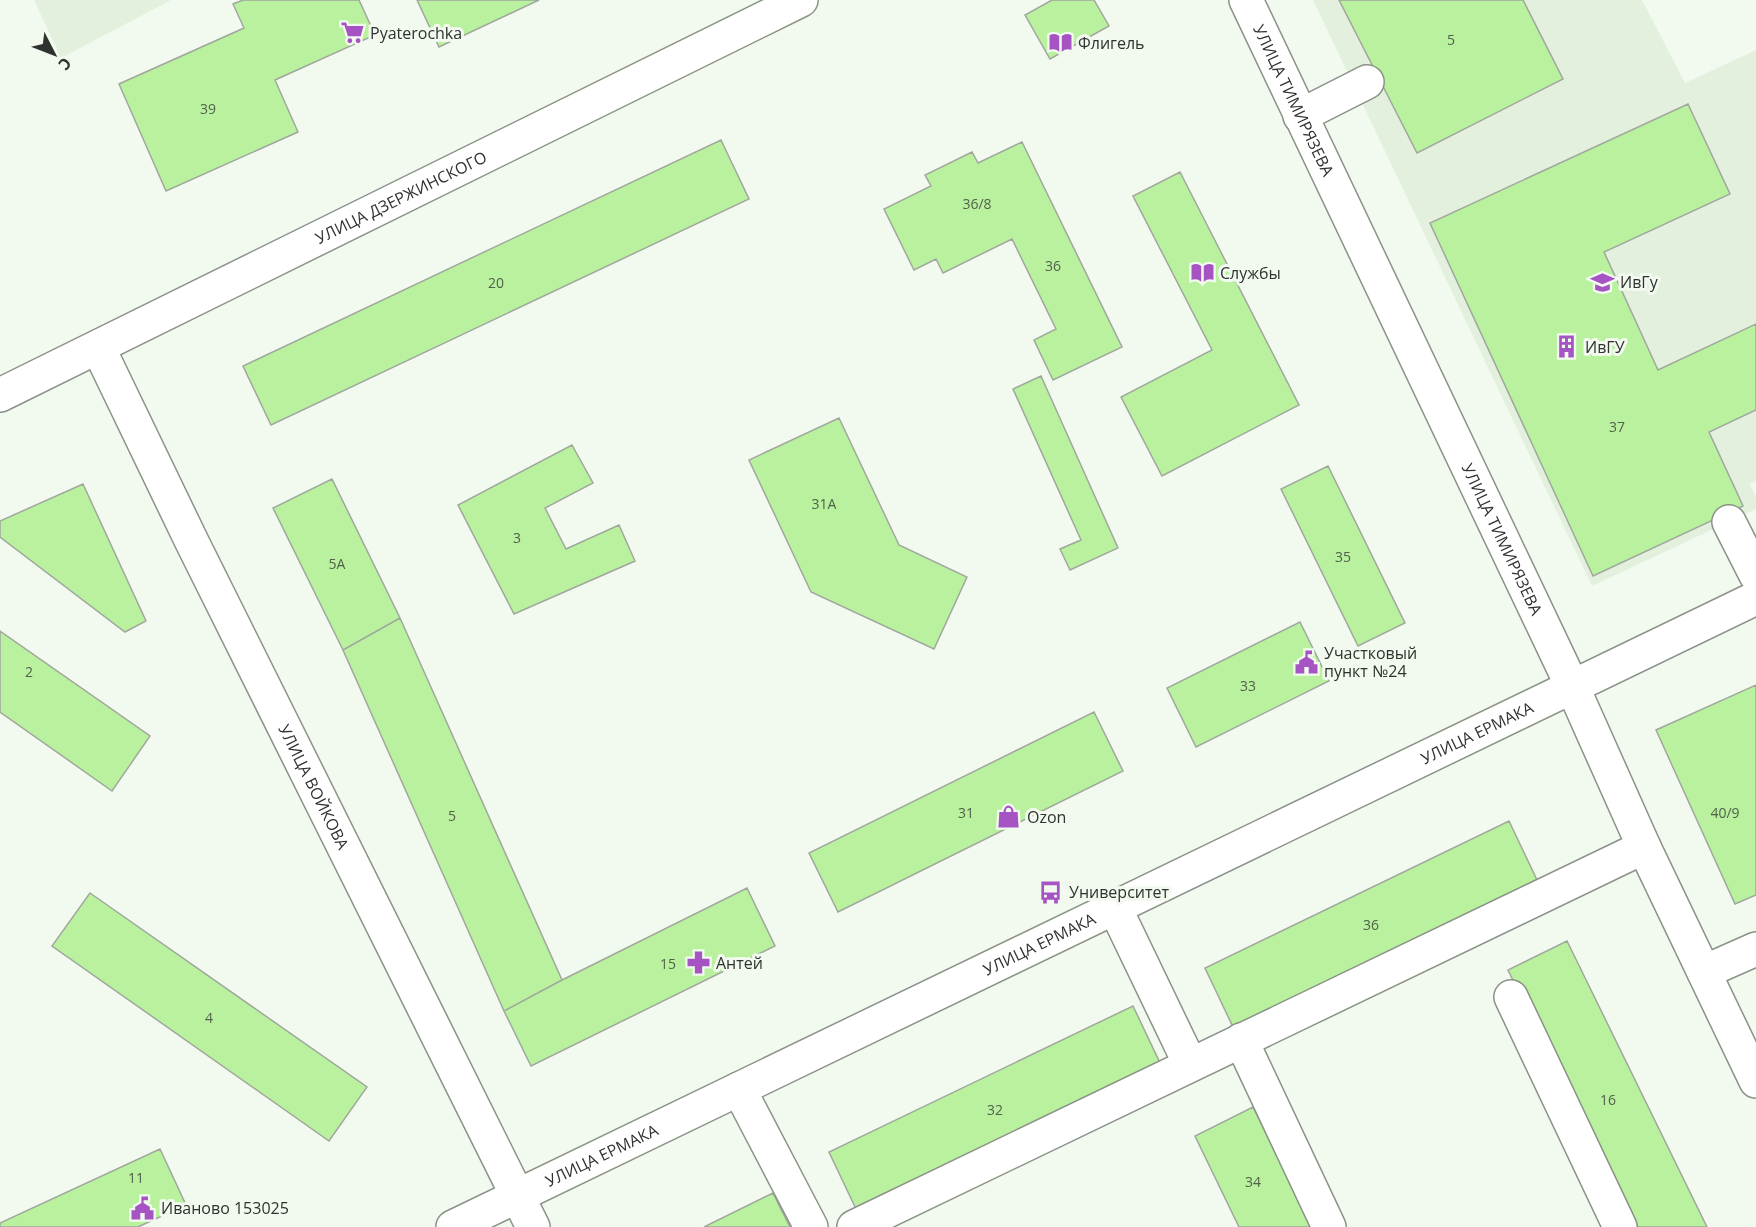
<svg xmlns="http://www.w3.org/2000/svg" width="1756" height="1227" viewBox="0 0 1756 1227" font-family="'Open Sans',sans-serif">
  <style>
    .built { fill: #e3f0de }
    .building { fill: #b9f19f; stroke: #a0a89d; stroke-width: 1.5 }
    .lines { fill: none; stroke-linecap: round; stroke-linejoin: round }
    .minor-casing { stroke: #8b9287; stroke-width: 36 }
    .major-casing { stroke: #8b9287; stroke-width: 36 }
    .minor { stroke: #fff; stroke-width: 33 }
    .major { stroke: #fff; stroke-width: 33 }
    .labels { text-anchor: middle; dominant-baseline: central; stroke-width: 6; stroke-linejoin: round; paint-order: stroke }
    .number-label { font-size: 14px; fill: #52624a }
    .poi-label { font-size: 16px; fill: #2f322e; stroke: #f2faef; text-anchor: start }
    .street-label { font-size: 16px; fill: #2f322e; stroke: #f2faef }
  </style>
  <rect width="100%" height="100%" fill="#f2faef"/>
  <!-- built -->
  <path class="built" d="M34,0H171L61,58Z
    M1313,0H1642L1685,83L1756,50V481L1750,484L1756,497V509L1592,586Z"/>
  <!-- building -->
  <path class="building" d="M243,0H359L375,35L275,80L298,132L166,191L119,84L244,28L233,4Z
    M417,0H539L439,47Z
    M1052,0H1094L1109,26L1050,59L1025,15Z
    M1339,0H1523L1563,79L1417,153Z
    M1688,104L1730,194L1604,252L1658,370L1756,324V410L1709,432L1743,506L1593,576L1430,223Z
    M721,140L749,199L271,425L243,366Z
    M1022,142L1122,347L1053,380L1034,340L1056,329L1012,239L943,273L936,259L914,270L884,209L931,186L925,175L972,152L978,163Z
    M1180,172L1299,405L1162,476L1121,397L1212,350L1133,196Z
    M1041,376L1118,548L1070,570L1060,549L1081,540L1013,389Z
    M839,418L899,545L967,577L934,649L811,592L749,460Z
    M572,445L593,483L545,508L566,549L619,525L635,561L514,614L458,505Z
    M1328,466L1405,623L1358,646L1281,489Z
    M332,479L400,618L343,650L273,508Z
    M83,484L146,621L125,632L0,537V521Z
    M400,618L562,980L504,1011L343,650Z
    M1300,622L1329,681L1196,747L1167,688Z
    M0,631L150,736L112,791L0,712Z
    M1756,685V895L1735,904L1656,730Z
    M1094,712L1123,771L838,912L809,853Z
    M1509,821L1537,880L1233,1027L1205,968Z
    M747,888L775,946L531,1066L504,1011L562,980Z
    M90,893L367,1087L329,1141L52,946Z
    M1567,941L1707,1227H1634L1508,970Z
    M1133,1006L1161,1065L857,1211L829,1152Z
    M1253,1107L1312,1227H1239L1195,1136Z
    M160,1149L186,1205L138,1227H0V1223Z
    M773,1193L790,1227H704Z"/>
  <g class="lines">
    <defs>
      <g id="minor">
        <path d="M1300,116L1367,82"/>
        <path id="s1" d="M98,347L191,540L533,1227"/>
        <path id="s2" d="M0,395L801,0"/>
        <path d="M1729,522L1756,575"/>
        <path d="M1115,908L1190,1064"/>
        <path d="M1704,972L1756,949"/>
        <path d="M1511,997L1620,1227"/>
        <path d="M1241,1040L1329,1227"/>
        <path d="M739,1089L811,1227"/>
        <path d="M854,1227L1644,847"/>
      </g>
      <g id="major">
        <path id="s3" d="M1246,0L1573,688L1644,847L1756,1081"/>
        <path id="s4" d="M453,1227L1756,598"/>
      </g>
    </defs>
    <!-- minor casing -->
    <use href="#minor" class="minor-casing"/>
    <!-- major casing -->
    <use href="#major" class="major-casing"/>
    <!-- minor -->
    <use href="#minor" class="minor"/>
    <!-- major -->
    <use href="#major" class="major"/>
  </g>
  <!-- icons -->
  <defs>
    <symbol id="supermarket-bare" viewBox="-9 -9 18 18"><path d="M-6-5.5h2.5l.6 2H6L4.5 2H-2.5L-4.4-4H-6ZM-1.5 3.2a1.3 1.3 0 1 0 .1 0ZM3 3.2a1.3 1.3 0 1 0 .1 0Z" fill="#a654c4" stroke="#f2faef" stroke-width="2.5" paint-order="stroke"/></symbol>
    <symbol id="library-bare" viewBox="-9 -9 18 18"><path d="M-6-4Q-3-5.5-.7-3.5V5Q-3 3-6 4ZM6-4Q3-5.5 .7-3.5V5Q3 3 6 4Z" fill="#a654c4" stroke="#f2faef" stroke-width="2.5" paint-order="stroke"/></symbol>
    <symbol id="university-bare" viewBox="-9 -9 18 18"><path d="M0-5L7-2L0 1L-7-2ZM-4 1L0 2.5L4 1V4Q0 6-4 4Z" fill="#a654c4" stroke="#f2faef" stroke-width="2.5" paint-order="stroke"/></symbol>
    <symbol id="building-bare" viewBox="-9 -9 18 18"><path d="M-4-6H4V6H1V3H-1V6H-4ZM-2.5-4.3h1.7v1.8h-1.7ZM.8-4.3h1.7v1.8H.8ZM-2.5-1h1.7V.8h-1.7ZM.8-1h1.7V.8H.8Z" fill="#a654c4" stroke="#f2faef" stroke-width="2.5" paint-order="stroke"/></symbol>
    <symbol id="civic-bare" viewBox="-9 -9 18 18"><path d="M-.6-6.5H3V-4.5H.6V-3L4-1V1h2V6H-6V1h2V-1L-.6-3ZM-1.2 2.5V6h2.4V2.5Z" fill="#a654c4" stroke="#f2faef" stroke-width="2.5" paint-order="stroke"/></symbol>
    <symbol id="shop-bare" viewBox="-9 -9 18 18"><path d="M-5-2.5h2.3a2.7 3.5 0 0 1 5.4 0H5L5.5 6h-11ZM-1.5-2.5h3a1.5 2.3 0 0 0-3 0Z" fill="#a654c4" stroke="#f2faef" stroke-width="2.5" paint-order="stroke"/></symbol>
    <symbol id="bus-bare" viewBox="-9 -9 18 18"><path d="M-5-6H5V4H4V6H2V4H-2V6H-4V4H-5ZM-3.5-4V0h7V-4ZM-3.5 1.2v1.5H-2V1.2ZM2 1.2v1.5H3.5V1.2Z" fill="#a654c4" stroke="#f2faef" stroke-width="2.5" paint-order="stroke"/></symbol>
    <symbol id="pharmacy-bare" viewBox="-9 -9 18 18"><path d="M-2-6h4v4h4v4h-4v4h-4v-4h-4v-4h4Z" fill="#a654c4" stroke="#f2faef" stroke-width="2.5" paint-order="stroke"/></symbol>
  </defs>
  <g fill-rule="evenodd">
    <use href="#supermarket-bare" x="336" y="16" width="33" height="33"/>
    <use href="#library-bare" x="1044" y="26" width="33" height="33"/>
    <use href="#library-bare" x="1186" y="256" width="33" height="33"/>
    <use href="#university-bare" x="1586" y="266" width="33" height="33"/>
    <use href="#building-bare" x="1550" y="330" width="33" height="33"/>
    <use href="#civic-bare" x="1290" y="646" width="33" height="33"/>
    <use href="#shop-bare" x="992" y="800" width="33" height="33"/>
    <use href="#bus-bare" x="1034" y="876" width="33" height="33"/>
    <use href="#pharmacy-bare" x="682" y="946" width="33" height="33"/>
    <use href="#civic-bare" x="126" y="1192" width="33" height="33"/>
  </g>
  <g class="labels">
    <!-- number labels -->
    <g class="number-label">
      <text x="1451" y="39">5</text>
      <text x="208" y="108">39</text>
      <text x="977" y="203">36/8</text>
      <text x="1053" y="265">36</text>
      <text x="496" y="282">20</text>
      <text x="1617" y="426">37</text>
      <text x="824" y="503">31А</text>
      <text x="517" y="537">3</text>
      <text x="1343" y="556">35</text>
      <text x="337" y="563">5А</text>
      <text x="29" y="671">2</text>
      <text x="1248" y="685">33</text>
      <text x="966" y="812">31</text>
      <text x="1725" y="812">40/9</text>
      <text x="452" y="815">5</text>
      <text x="1371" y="924">36</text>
      <text x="668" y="963">15</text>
      <text x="209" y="1017">4</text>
      <text x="1608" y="1099">16</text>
      <text x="995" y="1109">32</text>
      <text x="136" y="1177">11</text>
      <text x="1253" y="1181">34</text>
    </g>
    <!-- poi labels -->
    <g class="poi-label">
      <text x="370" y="33">Pyaterochka</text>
      <text x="1078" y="43">Флигель</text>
      <text x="1220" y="273">Службы</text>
      <text x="1620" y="282">ИвГу</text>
      <text x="1585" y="347">ИвГУ</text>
      <text x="1324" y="653">Участковый<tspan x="1324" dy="18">пункт №24</tspan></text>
      <text x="1027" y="817">Ozon</text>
      <text x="1069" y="892">Университет</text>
      <text x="716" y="963">Антей</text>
      <text x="161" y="1208">Иваново 153025</text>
    </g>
    <!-- street labels -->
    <g class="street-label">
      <text stroke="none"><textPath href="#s3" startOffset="111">УЛИЦА ТИМИРЯЗЕВА</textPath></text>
      <text stroke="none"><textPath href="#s2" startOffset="447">УЛИЦА ДЗЕРЖИНСКОГО</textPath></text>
      <text stroke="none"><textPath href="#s3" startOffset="597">УЛИЦА ТИМИРЯЗЕВА</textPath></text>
      <text stroke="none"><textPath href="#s4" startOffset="1137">УЛИЦА ЕРМАКА</textPath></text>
      <text stroke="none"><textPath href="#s1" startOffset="490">УЛИЦА ВОЙКОВА</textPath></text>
      <text stroke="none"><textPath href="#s4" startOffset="651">УЛИЦА ЕРМАКА</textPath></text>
      <text stroke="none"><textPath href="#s4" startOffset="165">УЛИЦА ЕРМАКА</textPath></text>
    </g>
  </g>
  <!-- north arrow -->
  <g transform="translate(54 54) rotate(132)" stroke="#f2faef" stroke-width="4.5" paint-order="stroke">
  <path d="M0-4.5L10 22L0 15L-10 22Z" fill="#2f322e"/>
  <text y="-9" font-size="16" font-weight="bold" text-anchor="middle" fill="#2f322e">С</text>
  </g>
</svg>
